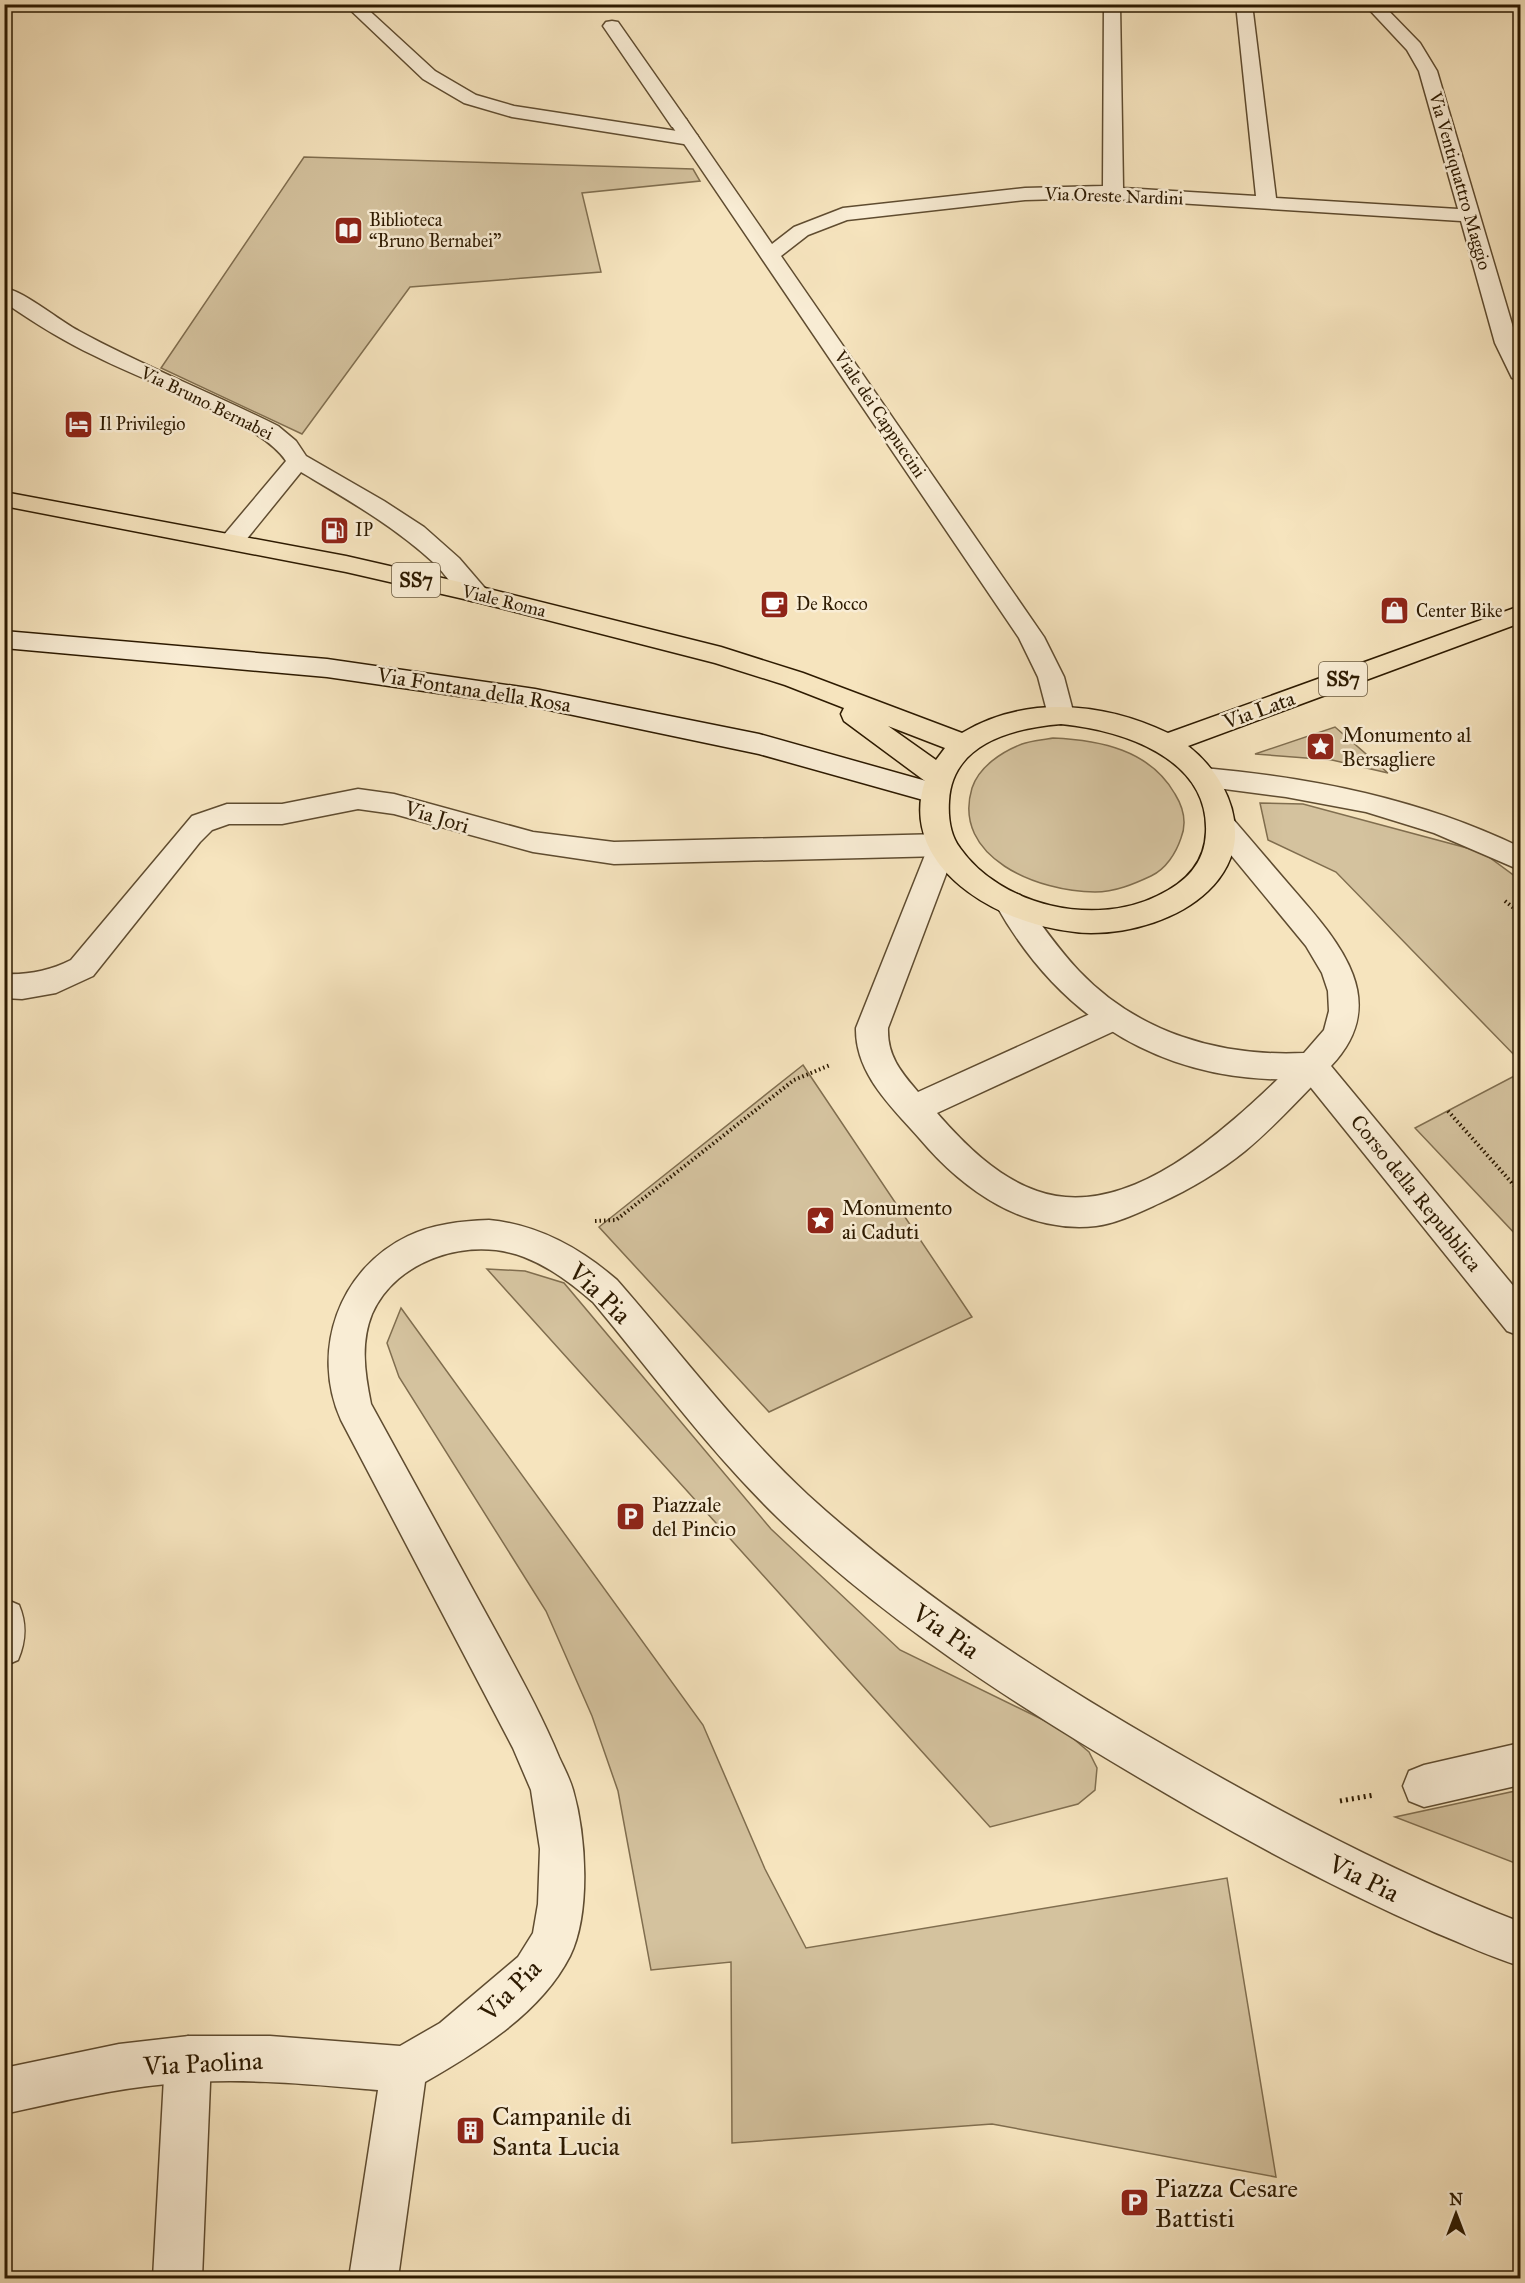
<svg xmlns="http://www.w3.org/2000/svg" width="1525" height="2283" viewBox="0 0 1525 2283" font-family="'IM FELL Great Primer',serif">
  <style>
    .green { fill: #d4c29e; stroke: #806e4f; stroke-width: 1.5 }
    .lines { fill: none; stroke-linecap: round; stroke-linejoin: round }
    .service-casing { stroke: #5f4c30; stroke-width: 3 }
    .pedestrian-casing { stroke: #5f4c30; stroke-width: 3 }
    .minor-casing { stroke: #5f4c30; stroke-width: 3 }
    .tertiary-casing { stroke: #5f4c30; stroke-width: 3 }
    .secondary-casing { stroke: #2d1a00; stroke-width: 3 }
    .primary-casing { stroke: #2d1a00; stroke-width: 3 }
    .path-far1 { stroke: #2d1a00; stroke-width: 4; stroke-dasharray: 1.5 3; stroke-linecap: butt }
    .path { stroke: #2d1a00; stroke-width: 5; stroke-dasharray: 2 4; stroke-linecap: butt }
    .service { fill: #f9edd5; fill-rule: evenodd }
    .pedestrian { fill: #f9edd5; fill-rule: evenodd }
    .minor { fill: #f9edd5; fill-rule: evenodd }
    .tertiary { fill: #f9edd5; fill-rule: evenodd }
    .secondary { fill: #f9edd5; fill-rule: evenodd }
    .primary { fill: #f6e4be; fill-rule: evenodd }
    .labels { text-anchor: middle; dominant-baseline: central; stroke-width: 5; stroke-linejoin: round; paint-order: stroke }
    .far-street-label { font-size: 18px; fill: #2d1a00; stroke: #f9edd5 }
    .far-poi-label { font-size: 18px; fill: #2d1a00; stroke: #f9edd5; text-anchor: start }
    .shield { fill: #f9edd5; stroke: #6a5940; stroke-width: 1.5 }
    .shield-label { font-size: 20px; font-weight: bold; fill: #2d1a00 }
    .street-label { font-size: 21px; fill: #2d1a00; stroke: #f9edd5 }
    .poi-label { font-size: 21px; fill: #2d1a00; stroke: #f9edd5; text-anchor: start }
    .near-street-label { font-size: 26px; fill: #2d1a00; stroke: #f9edd5 }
    .near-poi-label { font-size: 26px; fill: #2d1a00; stroke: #f9edd5; text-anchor: start }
  </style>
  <rect width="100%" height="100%" fill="#f6e4be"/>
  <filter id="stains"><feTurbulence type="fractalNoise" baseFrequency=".00333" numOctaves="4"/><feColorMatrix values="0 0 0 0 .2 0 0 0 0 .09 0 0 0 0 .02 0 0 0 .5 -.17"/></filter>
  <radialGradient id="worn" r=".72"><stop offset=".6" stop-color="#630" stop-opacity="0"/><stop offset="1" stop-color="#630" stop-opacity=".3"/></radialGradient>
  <!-- green -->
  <path class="green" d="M304,157L693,169L700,181L582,193L601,272L410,287L302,434L161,368Z
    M1335,727L1388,773L1332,760L1255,754Z
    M1053,738C1100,740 1150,750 1175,794C1183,807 1187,823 1181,838C1176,853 1166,869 1151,876C1134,884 1115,892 1095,892C1039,892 951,858 972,788C979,767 1001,752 1022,744C1031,741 1043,740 1053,738Z
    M1260,803L1303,804L1482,852L1520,880V1061L1336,872L1268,840Z
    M803,1065L972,1317L769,1412L599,1227Z
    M1520,1073V1239L1415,1128Z
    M487,1269L525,1271L564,1283L771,1529L900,1650L1062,1729L1089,1752L1097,1768L1095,1790L1078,1804L990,1827Z
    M401,1308L703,1725L765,1869L806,1948L1227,1878L1276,2177L992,2124L732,2143L731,1962L651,1970L618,1791L592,1716L546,1611L399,1377L387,1343Z
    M1520,1790V1865L1395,1817Z"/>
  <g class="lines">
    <defs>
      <path id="service" d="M344,4H362L435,71L476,95L514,106L690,133L697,135L699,139L697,143L690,145L512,117L464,103L423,79Z
        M943,834L953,838L957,845L888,1028C887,1056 901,1072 918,1092L1101,1009L1112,1006L1123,1009L1128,1018L1123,1027L937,1113C964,1144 997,1177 1037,1191C1134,1225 1238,1117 1301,1057L1312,1053L1323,1057L1328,1066L1323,1075C1297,1101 1273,1128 1245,1151C1219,1172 1190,1189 1160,1203C1140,1212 1118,1223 1096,1226C1025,1234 963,1190 920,1139C892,1107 855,1074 856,1028L929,845L933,838Z"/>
      <path id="pedestrian" d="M612,21L618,22L686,119L688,123L686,127H672L603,26L606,22Z
        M1520,1743V1785L1424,1807L1409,1801L1403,1786L1409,1771L1424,1765Z
        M188,2036L204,2043L211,2059L202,2278H153L165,2059L172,2043Z"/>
      <path id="minor" d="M1104,4H1120L1123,188L1256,196L1236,4H1252L1276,198L1458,209L1419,71L1407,50L1364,4H1382L1420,43L1437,71L1520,351V379L1512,378L1495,343L1461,221L1098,198L1025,200L847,220L808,235L781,256L1044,637L1064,677L1074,715L1071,722L1061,724L1051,722L1048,715L1038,677L1019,638L670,123L672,119H686L772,244L794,227L843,208L1025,188L1103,186Z
        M8,289C26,293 60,321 79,331C143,366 212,393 278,426L296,441L306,456L384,501L424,527L459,558L490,594L486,600C480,601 474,603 468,600C457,593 444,572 434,563C394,526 348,500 301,472L241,546L232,549L223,546L220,541L223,536L286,461C260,421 141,380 95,356C63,341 33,322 4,302V290Z
        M358,789L394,794L533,832L614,842L943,834L953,838L957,845L953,852L943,856L614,864L533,852L394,814L358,809L282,824H229L212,830L200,842L93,976L56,993L22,999L4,998V974C29,975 49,971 71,960L192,816L227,804H282Z
        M489,1220C539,1225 580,1248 617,1280C680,1352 738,1430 808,1495C917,1594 1040,1674 1167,1747C1281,1813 1397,1874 1520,1922V1966C1491,1957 1463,1944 1434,1932C1352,1896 1273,1855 1196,1811C1049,1726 901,1636 778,1518C710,1452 653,1374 593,1302C572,1284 550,1267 524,1257C470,1236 396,1259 372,1314C360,1344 365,1374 371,1404C414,1482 457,1561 500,1639C521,1678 542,1716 559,1757C564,1768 570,1779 573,1790C586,1835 591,1913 570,1956C541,2013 479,2051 425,2082L398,2278H349L378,2090C308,2084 237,2077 167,2084C112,2089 58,2102 4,2114V2068L119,2044L189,2036H270L400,2046L440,2023L518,1957L533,1933L538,1904L540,1849L531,1790L513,1748L341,1420C310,1351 339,1269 408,1236C433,1224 461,1221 489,1220Z
        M5,1599L19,1605C27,1624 26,1641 18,1660L4,1666Z"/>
      <path id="tertiary" d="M1204,768C1314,778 1420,799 1520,847V870L1434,833L1366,812L1286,797L1194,785L1190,778L1194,771Z
        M1222,815L1232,818C1252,841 1272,865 1292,888C1338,941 1393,1001 1331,1066L1520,1294V1336L1507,1331L1304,1079C1167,1085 1061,1022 995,903L1000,895L1010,892L1020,895C1039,921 1057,948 1079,971C1138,1033 1220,1057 1304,1053L1324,1030L1329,1011L1328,991L1322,973L1306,946L1212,832L1208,825L1212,818Z"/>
      <path id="secondary" d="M4,631L327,659L535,689L759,734L944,786L948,793L944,800L934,803L759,754L535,707L327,677L4,648Z"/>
      <path id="primary" d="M4,492L346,556L477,586L721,647L803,673L962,733C1025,695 1103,702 1168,733L1520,606V623L1188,746C1215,767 1236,800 1235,835C1235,856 1223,877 1208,891C1179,919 1131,933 1091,933C1014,932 895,874 925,781L844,721L841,714L844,708L785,685L715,663L477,602L346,572L4,506ZM1061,724C1121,730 1209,757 1206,832C1205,864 1185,883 1157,896C1094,927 1001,906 960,848C950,835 948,817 949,801C952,743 1014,728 1061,724ZM888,726L945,748L936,760Z"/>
    </defs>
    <!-- service casing -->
    <use href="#service" class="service-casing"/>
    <!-- pedestrian casing -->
    <use href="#pedestrian" class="pedestrian-casing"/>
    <!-- minor casing -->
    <use href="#minor" class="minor-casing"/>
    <!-- tertiary casing -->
    <use href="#tertiary" class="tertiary-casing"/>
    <!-- secondary casing -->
    <use href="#secondary" class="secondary-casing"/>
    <!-- primary casing -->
    <use href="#primary" class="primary-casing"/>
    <!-- path-far1 -->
    <path class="path-far1" d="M1505,901L1520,913
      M1448,1111L1520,1192
      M1513,1183L1520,1178
      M595,1221L616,1220L794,1080L830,1065"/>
    <!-- path -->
    <path class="path" d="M1340,1801L1374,1795"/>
    <!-- service -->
    <use href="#service" class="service"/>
    <!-- pedestrian -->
    <use href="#pedestrian" class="pedestrian"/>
    <!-- minor -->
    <use href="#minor" class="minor"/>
    <!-- tertiary -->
    <use href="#tertiary" class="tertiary"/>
    <!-- secondary -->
    <use href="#secondary" class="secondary"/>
    <!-- primary -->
    <use href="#primary" class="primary"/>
  </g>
  <!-- icons -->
  <defs>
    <symbol id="library-square" viewBox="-11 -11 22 22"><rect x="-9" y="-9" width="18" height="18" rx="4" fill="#8f2418" stroke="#f9edd5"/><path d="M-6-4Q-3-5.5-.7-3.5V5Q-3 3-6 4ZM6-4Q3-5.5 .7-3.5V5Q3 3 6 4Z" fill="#fff"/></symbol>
    <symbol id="hotel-square" viewBox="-11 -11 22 22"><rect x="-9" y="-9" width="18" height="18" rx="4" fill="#8f2418" stroke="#f9edd5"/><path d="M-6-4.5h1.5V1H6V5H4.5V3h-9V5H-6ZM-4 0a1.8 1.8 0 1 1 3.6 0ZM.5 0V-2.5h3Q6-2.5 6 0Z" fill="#fff"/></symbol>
    <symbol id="fuel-square" viewBox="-11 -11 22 22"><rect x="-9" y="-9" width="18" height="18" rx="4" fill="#8f2418" stroke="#f9edd5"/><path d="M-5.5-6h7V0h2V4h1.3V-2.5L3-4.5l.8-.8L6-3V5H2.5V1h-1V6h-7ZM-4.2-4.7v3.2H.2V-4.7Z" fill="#fff"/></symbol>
    <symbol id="cafe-square" viewBox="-11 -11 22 22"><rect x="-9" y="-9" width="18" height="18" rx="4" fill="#8f2418" stroke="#f9edd5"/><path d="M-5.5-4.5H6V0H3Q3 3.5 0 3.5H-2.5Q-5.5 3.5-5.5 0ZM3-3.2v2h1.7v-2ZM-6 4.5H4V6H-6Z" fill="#fff"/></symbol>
    <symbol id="shop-square" viewBox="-11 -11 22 22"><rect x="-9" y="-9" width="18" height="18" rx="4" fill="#8f2418" stroke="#f9edd5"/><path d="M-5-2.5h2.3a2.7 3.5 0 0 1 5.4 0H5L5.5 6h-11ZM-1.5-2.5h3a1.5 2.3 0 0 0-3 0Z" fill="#fff"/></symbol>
    <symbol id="sight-square" viewBox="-11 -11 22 22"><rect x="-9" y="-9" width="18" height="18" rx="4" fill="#8f2418" stroke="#f9edd5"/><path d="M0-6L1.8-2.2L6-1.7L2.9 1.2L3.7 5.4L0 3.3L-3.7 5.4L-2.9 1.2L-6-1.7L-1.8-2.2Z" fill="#fff"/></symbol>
    <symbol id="parking-square" viewBox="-11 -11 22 22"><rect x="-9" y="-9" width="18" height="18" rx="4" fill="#8f2418" stroke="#f9edd5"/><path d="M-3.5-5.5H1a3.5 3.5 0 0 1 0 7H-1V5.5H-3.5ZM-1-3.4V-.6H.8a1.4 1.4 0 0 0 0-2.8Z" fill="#fff"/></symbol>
    <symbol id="building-square" viewBox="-11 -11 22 22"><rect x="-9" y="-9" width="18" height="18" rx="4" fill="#8f2418" stroke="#f9edd5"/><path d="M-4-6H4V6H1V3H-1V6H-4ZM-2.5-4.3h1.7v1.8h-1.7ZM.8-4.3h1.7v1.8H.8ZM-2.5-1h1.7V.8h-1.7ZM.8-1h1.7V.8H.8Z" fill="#fff"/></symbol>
  </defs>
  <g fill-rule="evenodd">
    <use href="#library-square" x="332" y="214" width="33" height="33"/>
    <use href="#hotel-square" x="62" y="408" width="33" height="33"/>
    <use href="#fuel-square" x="318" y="514" width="33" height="33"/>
    <use href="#cafe-square" x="758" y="588" width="33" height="33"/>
    <use href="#shop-square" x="1378" y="594" width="33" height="33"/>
    <use href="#sight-square" x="1304" y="730" width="33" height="33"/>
    <use href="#sight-square" x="804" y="1204" width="33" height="33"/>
    <use href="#parking-square" x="614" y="1500" width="33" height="33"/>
    <use href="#building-square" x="454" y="2114" width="33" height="33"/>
    <use href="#parking-square" x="1118" y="2186" width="33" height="33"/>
  </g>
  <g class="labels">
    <!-- far-street labels -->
    <g class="far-street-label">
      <text transform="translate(1460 181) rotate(74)">Via Ventiquattro Maggio</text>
      <text transform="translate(1114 196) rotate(2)">Via Oreste Nardini</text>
      <text transform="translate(207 403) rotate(26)">Via Bruno Bernabei</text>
      <text transform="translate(880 414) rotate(56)">Viale dei Cappuccini</text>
      <text transform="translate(504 601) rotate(14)">Viale Roma</text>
    </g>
    <!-- far-poi labels -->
    <g class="far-poi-label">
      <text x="369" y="220">Biblioteca<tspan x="369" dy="21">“Bruno Bernabei”</tspan></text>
      <text x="99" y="424">Il Privilegio</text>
      <text x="355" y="530">IP</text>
      <text x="796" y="604">De Rocco</text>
      <text x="1416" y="611">Center Bike</text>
    </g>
    <!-- shield labels -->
    <g class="shield">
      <rect x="392" y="563" width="48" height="34" rx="4.5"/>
      <rect x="1319" y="662" width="48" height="34" rx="4.5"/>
    </g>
    <g class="shield-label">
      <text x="416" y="580">SS7</text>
      <text x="1343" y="679">SS7</text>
    </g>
    <!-- street labels -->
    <g class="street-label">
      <text transform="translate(474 690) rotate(9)">Via Fontana della Rosa</text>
      <text transform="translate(1259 710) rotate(-20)">Via Lata</text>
      <text transform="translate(437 817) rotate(17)">Via Jori</text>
      <text transform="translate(1416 1193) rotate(51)">Corso della Repubblica</text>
    </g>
    <!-- poi labels -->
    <g class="poi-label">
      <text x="1342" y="735">Monumento al<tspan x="1342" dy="24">Bersagliere</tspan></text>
      <text x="842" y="1208">Monumento<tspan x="842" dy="24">ai Caduti</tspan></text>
      <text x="652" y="1505">Piazzale<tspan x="652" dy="24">del Pincio</tspan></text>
    </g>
    <!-- near-street labels -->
    <g class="near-street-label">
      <text transform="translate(600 1293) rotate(44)">Via Pia</text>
      <text transform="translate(946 1631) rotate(35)">Via Pia</text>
      <text transform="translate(1364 1878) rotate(26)">Via Pia</text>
      <text transform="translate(510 1990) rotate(-45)">Via Pia</text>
      <text transform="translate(203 2063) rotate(-3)">Via Paolina</text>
    </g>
    <!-- near-poi labels -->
    <g class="near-poi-label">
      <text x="492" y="2116">Campanile di<tspan x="492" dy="30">Santa Lucia</tspan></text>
      <text x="1155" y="2188">Piazza Cesare<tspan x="1155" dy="30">Battisti</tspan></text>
    </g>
  </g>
  <!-- margin -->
  <rect width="1525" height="2283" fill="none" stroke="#f6e4be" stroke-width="24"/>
  <rect x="6" y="6" width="1513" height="2271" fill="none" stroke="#2d1a00" stroke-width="3"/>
  <rect x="12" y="12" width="1501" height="2259" fill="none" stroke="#2d1a00" stroke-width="1.5"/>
  <!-- north arrow -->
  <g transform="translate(1456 2214)" stroke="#f9edd5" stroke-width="4.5" paint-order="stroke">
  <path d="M0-4.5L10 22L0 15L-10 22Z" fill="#2d1a00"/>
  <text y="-9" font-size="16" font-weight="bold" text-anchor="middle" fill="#2d1a00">N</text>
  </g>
  <rect width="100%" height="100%" filter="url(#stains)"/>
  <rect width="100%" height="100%" fill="url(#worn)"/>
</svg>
